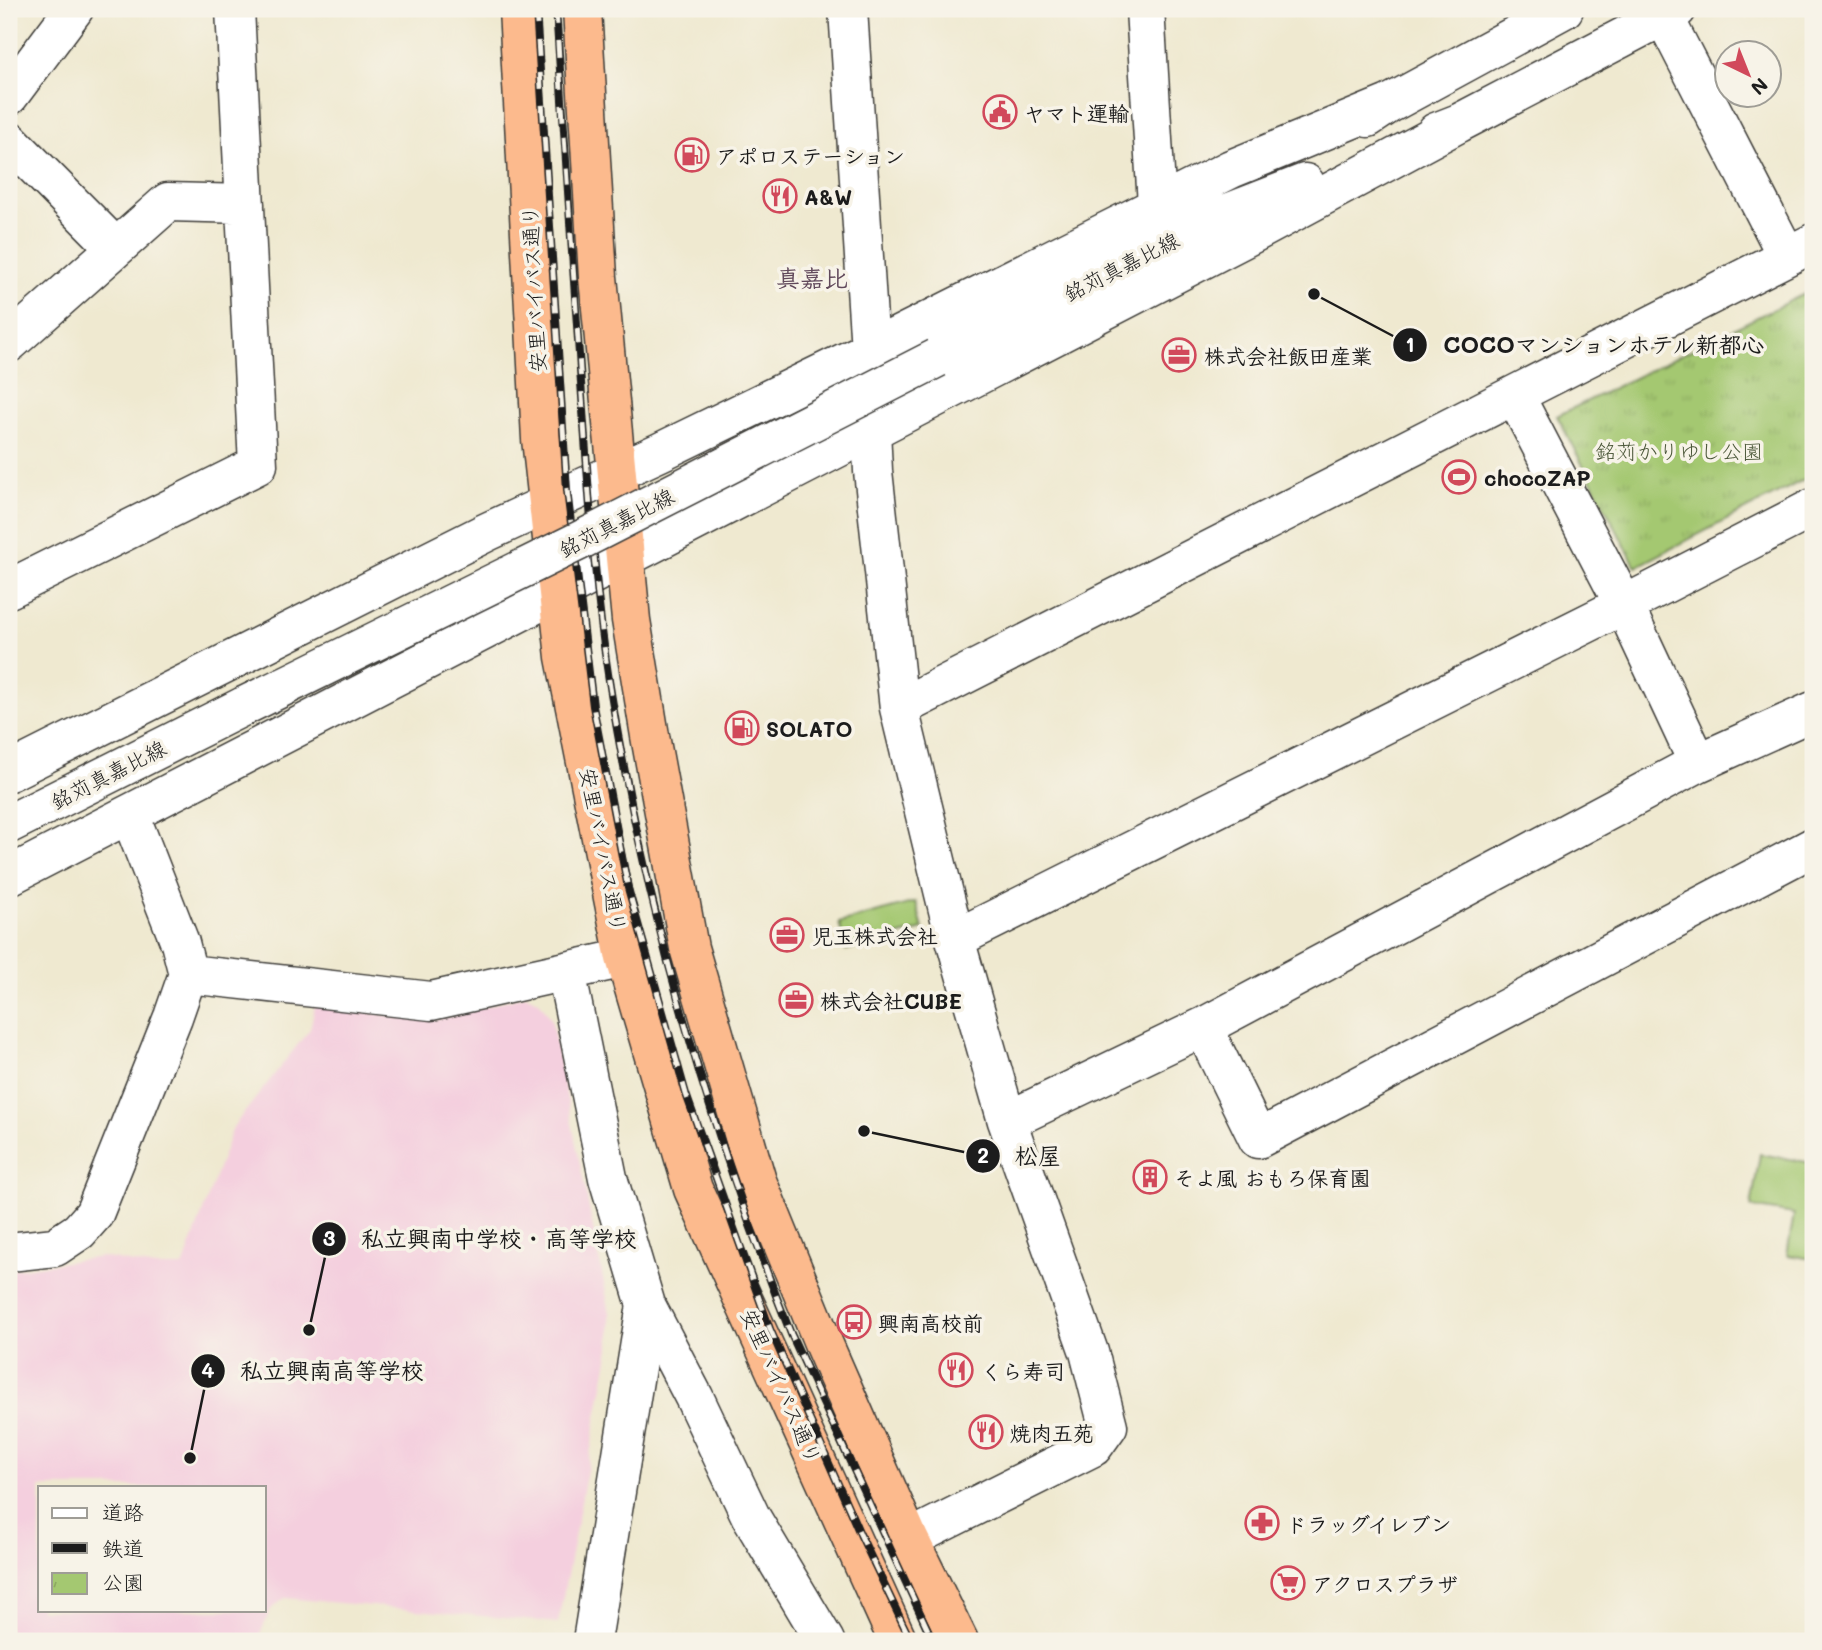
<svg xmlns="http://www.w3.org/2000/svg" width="1822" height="1650" viewBox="0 0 1822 1650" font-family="Mali,'Klee One',sans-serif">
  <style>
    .built { fill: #f4cfde; fill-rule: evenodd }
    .green { fill: #a4c871; stroke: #607246; stroke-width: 2 }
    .park { fill: url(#park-tufts); stroke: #607246; stroke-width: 2 }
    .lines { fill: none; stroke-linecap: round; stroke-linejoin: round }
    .minor-casing { stroke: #3c3b37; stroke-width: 41 }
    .highway-casing { stroke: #3c3b37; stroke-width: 41 }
    .minor { stroke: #fff; stroke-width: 38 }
    .highway { stroke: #fcba8d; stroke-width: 38 }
    .rail-casing { stroke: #1c1c1c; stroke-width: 8 }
    .rail { stroke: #f7f3e8; stroke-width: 5; stroke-dasharray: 16; stroke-linecap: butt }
    .minor-bridge-casing { stroke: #3c3b37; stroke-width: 41; stroke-linecap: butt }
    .minor-bridge { stroke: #fff; stroke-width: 38 }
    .labels { text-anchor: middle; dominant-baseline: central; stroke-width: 7; stroke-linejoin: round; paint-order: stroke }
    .poi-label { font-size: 21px; font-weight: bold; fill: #1c1c1c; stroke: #f7f3e8; text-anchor: start }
    .street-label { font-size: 21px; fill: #1c1c1c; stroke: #f7f3e8 }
    .park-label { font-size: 21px; fill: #4c583a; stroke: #f7f3e8 }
    .quarter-label { font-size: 24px; font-weight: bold; fill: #61495b; stroke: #f7f3e8 }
    .leader { fill: none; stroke: #1c1c1c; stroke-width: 2.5 }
    .callout-dot { fill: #1c1c1c; stroke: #f7f3e8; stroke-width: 2.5 }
    .mark-label { font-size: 21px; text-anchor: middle; font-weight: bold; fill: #fff }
    .callout-label { font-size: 23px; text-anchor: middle; font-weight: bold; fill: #1c1c1c; stroke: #f7f3e8; stroke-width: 7; stroke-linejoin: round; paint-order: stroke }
  </style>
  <defs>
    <pattern id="park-tufts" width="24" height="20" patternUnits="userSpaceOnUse" patternTransform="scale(1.75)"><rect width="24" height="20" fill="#a4c871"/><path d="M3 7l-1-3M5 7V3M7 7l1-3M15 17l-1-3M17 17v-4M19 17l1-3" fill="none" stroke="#8dab61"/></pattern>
  </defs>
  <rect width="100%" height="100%" fill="#f7f3e8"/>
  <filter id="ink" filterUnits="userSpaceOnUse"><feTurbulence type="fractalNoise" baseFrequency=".0143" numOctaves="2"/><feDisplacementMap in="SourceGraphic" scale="14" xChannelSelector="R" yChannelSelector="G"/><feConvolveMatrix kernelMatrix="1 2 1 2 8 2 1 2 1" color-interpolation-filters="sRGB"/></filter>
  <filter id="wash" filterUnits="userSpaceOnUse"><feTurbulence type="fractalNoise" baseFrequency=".00686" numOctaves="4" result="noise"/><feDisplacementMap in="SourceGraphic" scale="28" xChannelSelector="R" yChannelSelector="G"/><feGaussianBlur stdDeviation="1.57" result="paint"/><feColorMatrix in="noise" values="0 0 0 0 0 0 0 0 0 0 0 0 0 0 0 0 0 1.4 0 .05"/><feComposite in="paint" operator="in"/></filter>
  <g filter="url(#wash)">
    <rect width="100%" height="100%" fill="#efe9d0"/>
    <!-- built -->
    <path class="built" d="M526,995L539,1001L551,1019L610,1313V1348L558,1623L285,1598L271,1609L257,1641H9V1270L101,1257L155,1267H183L233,1127L310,1029L315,1006L437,1020ZM40,1487H264V1610H40Z"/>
    <!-- green -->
    <path class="green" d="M916,902L923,929L846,950L839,923Z
      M1760,1154L1813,1163V1259L1787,1255L1794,1214L1751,1207Z"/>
    <!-- park -->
    <path class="park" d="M1804,294L1813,312V475L1636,567L1557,416Z"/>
  </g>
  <g filter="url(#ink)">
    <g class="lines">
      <defs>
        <path id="minor" d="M848,9L870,350
          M1145,9L1157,205
          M1660,9L1787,256
          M9,96L74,9
          M1368,118L1389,104L1564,9
          M1436,132L1459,123L1677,9
          M9,140L116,248
          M9,343L168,202L245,204
          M937,358L1220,216L1305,183
          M1515,396L1624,605L1698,763
          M871,430L873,471L899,708L955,939L1007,1121L1089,1352L1108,1426L1093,1447L909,1539
          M9,589L258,465L235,9
          M899,708L1813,243
          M9,772L487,532L660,452L870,350L1231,169L1389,104
          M9,824L244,706
          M9,876L1256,232L1459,123
          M955,939L1624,605L1813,508
          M566,971L608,1178L646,1305L592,1641
          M188,974L431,1001L625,958
          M1203,1027L1258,1139L1813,847
          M1007,1121L1203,1027L1698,763L1813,711
          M9,1252L55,1247L79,1231L94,1214L173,1017L188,974L180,943L130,815
          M646,1305L694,1397L751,1517L825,1641"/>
        <path id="highway" d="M518,9L541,439L558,593L565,657L625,958L693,1189L898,1641
          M582,9L598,277L631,620L650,736L689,948L757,1181L824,1345L909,1539L959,1641"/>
      </defs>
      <!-- minor casing -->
      <use href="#minor" class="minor-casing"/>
      <!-- highway casing -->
      <use href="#highway" class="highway-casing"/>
      <!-- minor -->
      <use href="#minor" class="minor"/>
      <!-- highway -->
      <use href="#highway" class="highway"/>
      <defs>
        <path id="rail" d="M536,9L567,490L593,706L628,888L686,1094L770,1329L860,1534L911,1641
          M556,9C563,129 572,249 580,369C588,475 593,581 610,687C645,909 708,1125 791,1334L933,1641"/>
      </defs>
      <!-- rail casing -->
      <use href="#rail" class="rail-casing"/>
      <!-- rail -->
      <use href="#rail" class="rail"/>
      <defs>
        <path id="minor-bridge" d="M244,706L581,540L937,358"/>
      </defs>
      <!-- minor-bridge casing -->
      <use href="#minor-bridge" class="minor-bridge-casing"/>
      <!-- minor-bridge -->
      <use href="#minor-bridge" class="minor-bridge"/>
    </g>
  </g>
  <!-- icons -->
  <defs>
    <symbol id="civic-ring" viewBox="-11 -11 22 22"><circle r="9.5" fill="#f7f3e8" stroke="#d1495b" stroke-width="1.5"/><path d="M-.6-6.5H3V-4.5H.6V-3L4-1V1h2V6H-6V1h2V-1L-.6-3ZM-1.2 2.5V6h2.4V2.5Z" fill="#d1495b"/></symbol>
    <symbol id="fuel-ring" viewBox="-11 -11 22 22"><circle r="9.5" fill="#f7f3e8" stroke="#d1495b" stroke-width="1.5"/><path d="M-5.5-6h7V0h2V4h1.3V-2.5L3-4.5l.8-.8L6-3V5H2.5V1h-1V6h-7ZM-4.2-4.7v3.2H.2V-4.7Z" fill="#d1495b"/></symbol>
    <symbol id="restaurant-ring" viewBox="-11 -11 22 22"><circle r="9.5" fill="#f7f3e8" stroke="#d1495b" stroke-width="1.5"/><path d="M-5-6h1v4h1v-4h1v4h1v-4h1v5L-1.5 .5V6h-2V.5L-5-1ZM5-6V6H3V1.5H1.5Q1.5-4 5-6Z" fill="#d1495b"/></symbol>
    <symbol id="office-ring" viewBox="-11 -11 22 22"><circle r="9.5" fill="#f7f3e8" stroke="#d1495b" stroke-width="1.5"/><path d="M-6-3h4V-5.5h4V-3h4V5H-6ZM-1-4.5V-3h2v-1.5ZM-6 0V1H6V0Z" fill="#d1495b"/></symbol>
    <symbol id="stadium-ring" viewBox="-11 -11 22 22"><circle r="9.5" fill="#f7f3e8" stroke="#d1495b" stroke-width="1.5"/><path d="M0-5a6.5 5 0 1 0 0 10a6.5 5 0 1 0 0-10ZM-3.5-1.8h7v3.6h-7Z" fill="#d1495b"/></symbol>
    <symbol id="building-ring" viewBox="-11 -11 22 22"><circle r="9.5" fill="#f7f3e8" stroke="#d1495b" stroke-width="1.5"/><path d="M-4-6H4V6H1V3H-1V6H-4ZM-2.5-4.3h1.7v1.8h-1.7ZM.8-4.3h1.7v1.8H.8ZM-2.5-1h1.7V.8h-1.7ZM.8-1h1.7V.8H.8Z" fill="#d1495b"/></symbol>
    <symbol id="bus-ring" viewBox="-11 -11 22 22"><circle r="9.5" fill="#f7f3e8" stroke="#d1495b" stroke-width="1.5"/><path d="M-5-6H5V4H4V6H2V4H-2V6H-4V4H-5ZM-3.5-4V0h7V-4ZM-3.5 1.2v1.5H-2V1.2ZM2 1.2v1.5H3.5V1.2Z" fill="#d1495b"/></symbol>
    <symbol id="pharmacy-ring" viewBox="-11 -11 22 22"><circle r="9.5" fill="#f7f3e8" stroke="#d1495b" stroke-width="1.5"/><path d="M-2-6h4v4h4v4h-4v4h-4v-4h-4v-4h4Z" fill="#d1495b"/></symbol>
    <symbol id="supermarket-ring" viewBox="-11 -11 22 22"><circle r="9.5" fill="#f7f3e8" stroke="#d1495b" stroke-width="1.5"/><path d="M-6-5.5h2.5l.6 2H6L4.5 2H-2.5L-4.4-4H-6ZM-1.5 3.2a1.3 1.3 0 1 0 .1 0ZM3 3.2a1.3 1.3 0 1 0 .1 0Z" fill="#d1495b"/></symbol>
  </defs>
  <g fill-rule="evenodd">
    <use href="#civic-ring" x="981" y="93" width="38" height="38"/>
    <use href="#fuel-ring" x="673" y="136" width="38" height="38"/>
    <use href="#restaurant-ring" x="761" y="177" width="38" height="38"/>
    <use href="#office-ring" x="1160" y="336" width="38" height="38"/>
    <use href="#stadium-ring" x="1440" y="458" width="38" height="38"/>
    <use href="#fuel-ring" x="723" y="709" width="38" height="38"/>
    <use href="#office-ring" x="768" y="916" width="38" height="38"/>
    <use href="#office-ring" x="777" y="981" width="38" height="38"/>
    <use href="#building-ring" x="1131" y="1158" width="38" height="38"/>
    <use href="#bus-ring" x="835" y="1303" width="38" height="38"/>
    <use href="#restaurant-ring" x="937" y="1351" width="38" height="38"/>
    <use href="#restaurant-ring" x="967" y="1413" width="38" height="38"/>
    <use href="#pharmacy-ring" x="1243" y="1504" width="38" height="38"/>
    <use href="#supermarket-ring" x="1269" y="1564" width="38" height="38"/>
  </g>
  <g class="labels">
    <!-- poi labels -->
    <g class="poi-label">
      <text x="1024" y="112">ヤマト運輸</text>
      <text x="716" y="155">アポロステーション</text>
      <text x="804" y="196">A&amp;W</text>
      <text x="1204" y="355">株式会社飯田産業</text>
      <text x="1484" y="477">chocoZAP</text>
      <text x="766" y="728">SOLATO</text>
      <text x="812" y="935">児玉株式会社</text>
      <text x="820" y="1000">株式会社CUBE</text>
      <text x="1174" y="1177">そよ風 おもろ保育園</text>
      <text x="878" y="1322">興南高校前</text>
      <text x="981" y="1370">くら寿司</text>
      <text x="1010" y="1432">焼肉五苑</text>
      <text x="1286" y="1523">ドラッグイレブン</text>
      <text x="1312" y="1583">アクロスプラザ</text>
    </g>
    <!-- street labels -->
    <g class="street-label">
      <text transform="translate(1121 266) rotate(-27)">銘苅真嘉比線</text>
      <text transform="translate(533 289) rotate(-93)">安里バイパス通り</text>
      <text transform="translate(616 522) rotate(-27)">銘苅真嘉比線</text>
      <text transform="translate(108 774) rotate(-27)">銘苅真嘉比線</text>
      <text transform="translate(604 850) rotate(79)">安里バイパス通り</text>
      <text transform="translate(782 1386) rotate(66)">安里バイパス通り</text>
    </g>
    <!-- park labels -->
    <g class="park-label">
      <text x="1679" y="450">銘苅かりゆし公園</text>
    </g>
    <!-- quarter labels -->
    <g class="quarter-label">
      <text x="812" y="277">真嘉比</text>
    </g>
  </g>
  <!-- callouts -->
  <path class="leader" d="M1314 294L1410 345M864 1131L983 1156M309 1330L329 1239M190 1458L208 1371"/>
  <g class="callout-dot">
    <circle cx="1314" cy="294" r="7"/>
    <circle cx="864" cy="1131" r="7"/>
    <circle cx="309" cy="1330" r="7"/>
    <circle cx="190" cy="1458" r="7"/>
    <circle cx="1410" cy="345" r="18"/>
    <circle cx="983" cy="1156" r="18"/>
    <circle cx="329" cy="1239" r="18"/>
    <circle cx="208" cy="1371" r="18"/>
  </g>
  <g class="mark-label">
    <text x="1410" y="352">1</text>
    <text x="983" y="1163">2</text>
    <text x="329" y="1246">3</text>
    <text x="208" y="1378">4</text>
  </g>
  <g class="callout-label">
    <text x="1604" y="353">COCOマンションホテル新都心</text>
    <text x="1038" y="1164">松屋</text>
    <text x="499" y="1247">私立興南中学校・高等学校</text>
    <text x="332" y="1379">私立興南高等学校</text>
  </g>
  <!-- margin -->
  <rect width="1822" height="1650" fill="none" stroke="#f7f3e8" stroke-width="35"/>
  <!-- legend -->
  <rect x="38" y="1486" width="228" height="126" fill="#f7f3e8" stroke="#9f9d96" stroke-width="2"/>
  <rect x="52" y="1508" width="35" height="10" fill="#ffffff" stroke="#9f9d96" stroke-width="2"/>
  <text x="102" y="1520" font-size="21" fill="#1c1c1c">道路</text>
  <rect x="52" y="1543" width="35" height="10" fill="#1c1c1c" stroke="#9f9d96" stroke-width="2"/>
  <text x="102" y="1556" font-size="21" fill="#1c1c1c">鉄道</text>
  <rect x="52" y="1573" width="35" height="21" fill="url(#park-tufts)" stroke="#9f9d96" stroke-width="2"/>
  <text x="102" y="1590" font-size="21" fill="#1c1c1c">公園</text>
  <!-- north arrow -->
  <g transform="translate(1748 74) rotate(137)"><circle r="33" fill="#f7f3e8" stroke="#9f9d96" stroke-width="2"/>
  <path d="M0-5L12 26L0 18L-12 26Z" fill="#d1495b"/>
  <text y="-10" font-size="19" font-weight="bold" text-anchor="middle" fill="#1c1c1c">N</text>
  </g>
</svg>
